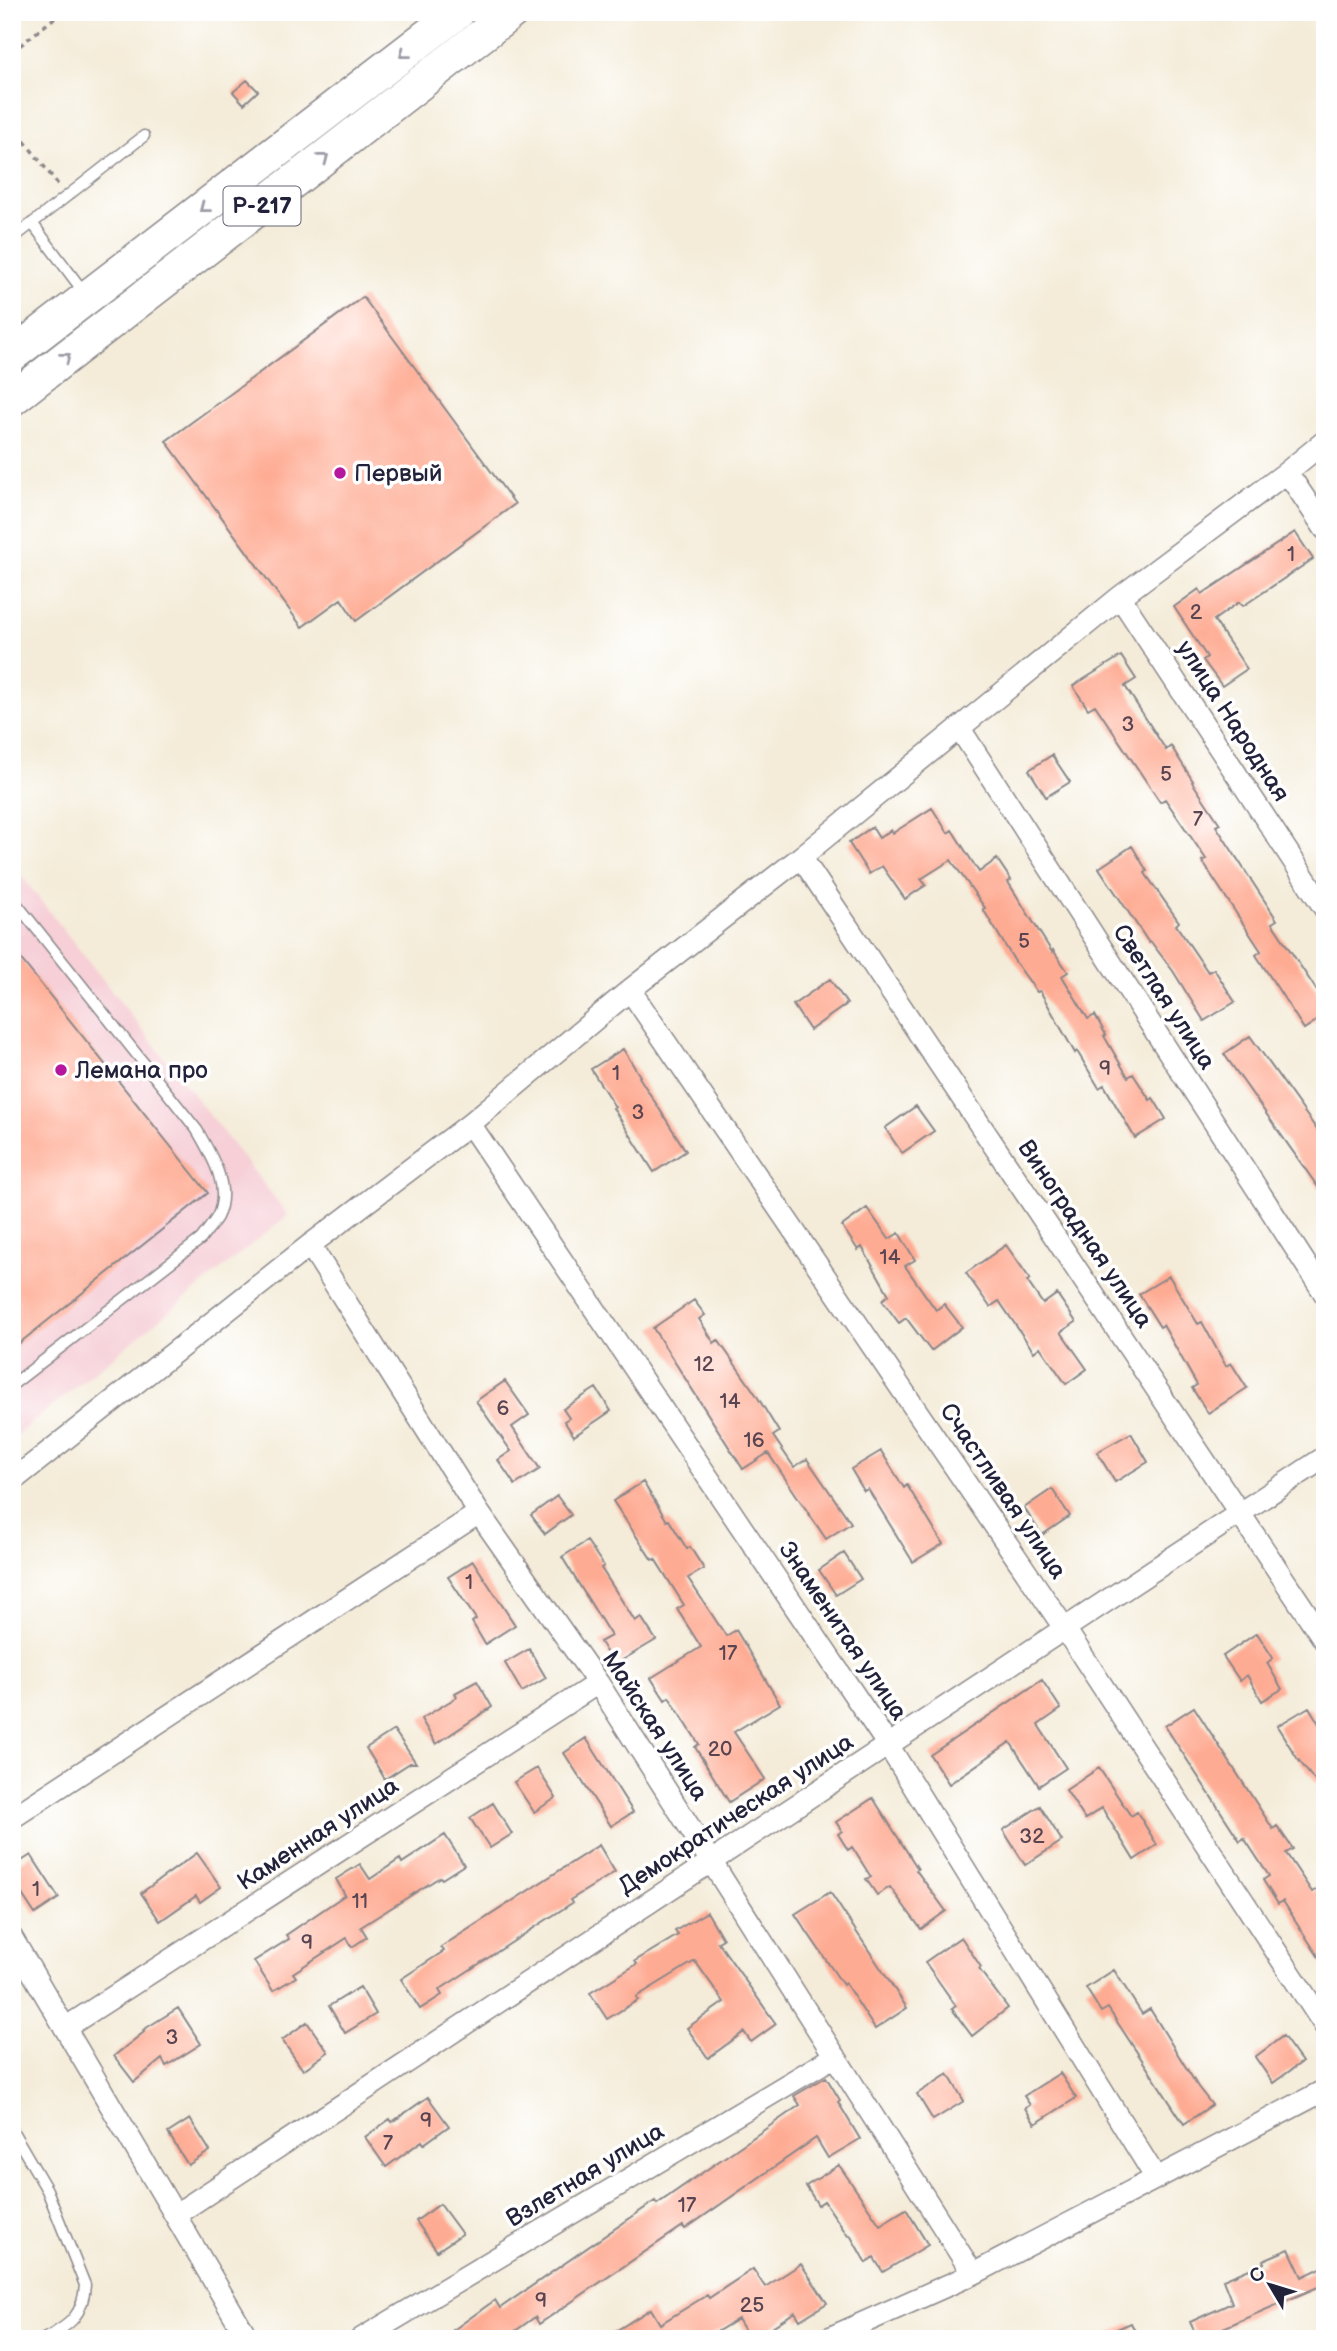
<svg xmlns="http://www.w3.org/2000/svg" width="1337" height="2351" viewBox="0 0 1337 2351" font-family="'Balsamiq Sans',sans-serif">
  <style>
    .built { fill: #f6cfd7 }
    .building { fill: #feab93 }
    .lines { fill: none; stroke-linecap: round; stroke-linejoin: round }
    .lane-casing { stroke: #8b878a; stroke-width: 13 }
    .street-casing { stroke: #8b878a; stroke-width: 24 }
    .primary-casing { stroke: #8b878a; stroke-width: 36 }
    .path { stroke: #8b878a; stroke-width: 3.5; stroke-dasharray: 5 5; stroke-linecap: butt }
    .lane { stroke: #fff; stroke-width: 10 }
    .street { stroke: #fff; stroke-width: 21 }
    .primary { stroke: #fff; stroke-width: 33 }
    .oneway { stroke: #9c9ca7 }
    .poi-dot { fill: #b5179e; stroke: #fff; stroke-width: 2.5 }
    .labels { text-anchor: middle; dominant-baseline: central; stroke-width: 7; stroke-linejoin: round; paint-order: stroke }
    .number-label { font-size: 21px; fill: #594451 }
    .shield { fill: #fff; stroke: #646476; stroke-width: 2 }
    .shield-label { font-size: 23px; font-weight: bold; fill: #22223b }
    .poi-label { font-size: 24px; fill: #22223b; stroke: #fff; text-anchor: start }
    .street-label { font-size: 24px; fill: #22223b; stroke: #fff }
  </style>
  <rect width="100%" height="100%" fill="#fff"/>
  <filter id="ink" filterUnits="userSpaceOnUse"><feTurbulence type="fractalNoise" baseFrequency=".0143" numOctaves="2"/><feDisplacementMap in="SourceGraphic" scale="14" xChannelSelector="R" yChannelSelector="G"/><feConvolveMatrix kernelMatrix="1 2 1 2 8 2 1 2 1" color-interpolation-filters="sRGB"/></filter>
  <filter id="wash" filterUnits="userSpaceOnUse"><feTurbulence type="fractalNoise" baseFrequency=".00686" numOctaves="4" result="noise"/><feDisplacementMap in="SourceGraphic" scale="28" xChannelSelector="R" yChannelSelector="G"/><feGaussianBlur stdDeviation="1.57" result="paint"/><feColorMatrix in="noise" values="0 0 0 0 0 0 0 0 0 0 0 0 0 0 0 0 0 1.4 0 .05"/><feComposite in="paint" operator="in"/></filter>
  <g filter="url(#wash)">
    <rect width="100%" height="100%" fill="#f4ecd9"/>
    <!-- built -->
    <path class="built" d="M12,864L288,1215L12,1439Z"/>
    <g id="blocks">
      <!-- building -->
      <path class="building" d="M247,80L258,91L244,104L233,92Z
        M363,297L515,504L356,621L341,599L302,627L166,441Z
        M1295,532L1313,559L1243,606L1239,602L1214,620L1247,669L1222,686L1203,660L1207,657L1174,607L1199,589L1202,594Z
        M1121,656L1136,679L1125,686L1166,750L1171,746L1193,781L1192,782L1220,824L1216,826L1277,920L1272,923L1325,1003V1015L1304,1029L1256,955L1261,951L1202,861L1206,859L1165,799L1160,802L1095,705L1088,709L1073,686Z
        M1052,755L1070,782L1046,797L1029,770Z
        M932,808L948,833L952,830L979,872L997,859L1011,880L1008,882L1052,952L1053,950L1068,972L1062,976L1088,1019L1095,1015L1106,1035L1104,1036L1128,1077L1133,1074L1150,1100L1153,1098L1166,1119L1135,1138L1104,1085L1099,1088L1077,1051L1075,1053L1040,991L1037,992L1014,960L983,909L985,908L951,860L921,879L926,885L905,899L882,866L869,874L849,843L872,827L879,838L891,830L893,833Z
        M1132,846L1147,871L1145,873L1179,922L1176,925L1208,972L1214,969L1235,1002L1204,1021L1173,971L1151,942L1149,943L1099,868Z
        M12,948L208,1193L12,1349Z
        M830,979L847,1004L810,1030L793,1005Z
        M1250,1036L1325,1141V1197L1224,1054Z
        M623,1049L640,1076L639,1077L686,1151L654,1172L613,1108L615,1107L591,1069Z
        M916,1106L934,1131L902,1153L885,1128Z
        M867,1208L889,1239L899,1233L915,1260L905,1266L936,1310L944,1304L962,1327L931,1351L906,1318L899,1323L882,1300L889,1295L862,1247L858,1250L842,1226Z
        M1006,1245L1030,1279L1027,1281L1043,1304L1057,1294L1076,1322L1061,1332L1087,1369L1066,1384L1040,1347L1034,1352L999,1301L990,1307L966,1273Z
        M1169,1276L1198,1324L1202,1322L1226,1366L1231,1363L1247,1388L1208,1413L1192,1388L1197,1385L1163,1325L1160,1327L1139,1294Z
        M694,1300L705,1315L699,1319L714,1343L718,1340L755,1393L779,1432L773,1436L794,1467L807,1459L851,1523L826,1539L768,1453L743,1469L653,1328Z
        M505,1381L529,1415L512,1427L540,1469L515,1485L498,1460L511,1451L476,1401Z
        M596,1388L611,1411L574,1436L564,1421L569,1418L563,1409Z
        M1131,1433L1148,1462L1115,1482L1097,1452Z
        M881,1451L904,1488L907,1485L943,1544L913,1562L868,1489L864,1491L851,1469Z
        M643,1482L667,1521L669,1520L687,1549L690,1547L704,1569L688,1578L726,1636L736,1630L780,1704L734,1732L765,1779L729,1802L695,1747L699,1744L669,1697L665,1700L651,1678L701,1647L677,1609L684,1605L655,1559L652,1560L613,1501Z
        M1052,1489L1070,1516L1042,1535L1024,1508Z
        M557,1496L571,1515L545,1534L531,1515Z
        M587,1541L604,1566L601,1568L635,1621L641,1617L656,1640L614,1665L600,1642L611,1636L562,1557Z
        M844,1553L861,1579L836,1595L819,1570Z
        M473,1561L515,1625L485,1644L472,1622L476,1619L448,1577Z
        M1257,1633L1273,1658L1267,1663L1282,1689L1262,1701L1247,1675L1240,1681L1223,1656Z
        M529,1649L546,1678L522,1692L505,1663Z
        M1042,1680L1061,1709L1038,1725L1066,1768L1039,1786L1010,1742L949,1784L930,1755Z
        M477,1681L492,1707L436,1744L421,1719L457,1697L455,1693Z
        M1194,1707L1273,1829L1277,1826L1293,1849L1286,1853L1312,1892L1317,1889L1325,1901V1967L1283,1901L1278,1904L1263,1880L1269,1876L1244,1838L1240,1841L1165,1726Z
        M1309,1707L1325,1734V1794L1297,1758L1277,1726Z
        M394,1730L416,1763H410L385,1779L366,1748Z
        M586,1738L633,1812L611,1826L564,1753Z
        M537,1768L556,1798L534,1812L514,1782Z
        M1099,1768L1131,1816L1137,1812L1157,1845L1134,1860L1102,1808L1085,1819L1066,1790Z
        M873,1798L918,1869L916,1870L946,1911L921,1929L890,1887L877,1895L866,1879L871,1877L852,1847L848,1850L838,1834L842,1831L836,1822Z
        M493,1803L512,1834L490,1848L470,1818Z
        M1040,1806L1062,1841L1025,1865L1003,1830Z
        M445,1835L464,1865L442,1879L440,1877L361,1927L367,1937L352,1947L347,1938L293,1973L296,1977L273,1991L254,1961L289,1939L286,1935L345,1895L336,1879L360,1864L370,1879L400,1859L402,1863Z
        M599,1845L615,1872L570,1900L572,1903L439,1990L442,1995L420,2009L401,1979L444,1951L441,1947Z
        M197,1853L221,1887L200,1902L196,1896L160,1921L141,1893Z
        M31,1855L59,1898L35,1914L12,1879V1867Z
        M830,1892L907,2008L875,2029L845,1983L843,1985L795,1914Z
        M707,1912L723,1939L718,1942L776,2024L751,2042L744,2032L708,2058L687,2028L724,2002L695,1961L636,1997L638,2000L607,2019L590,1993L637,1964L635,1961L678,1935L675,1931Z
        M961,1937L981,1967L979,1969L1008,2008L972,2036L952,2009L956,2006L925,1962Z
        M1114,1970L1142,2014L1150,2009L1198,2087L1212,2105L1184,2124L1108,2008L1101,2012L1086,1988Z
        M360,1987L376,2014L345,2033L329,2006Z
        M178,2008L201,2044L166,2066L162,2059L134,2082L114,2056L144,2032L143,2030Z
        M307,2022L328,2052L303,2070L282,2040Z
        M1283,2036L1302,2062L1273,2083L1255,2057Z
        M1060,2073L1076,2098L1035,2124L1025,2108L1030,2105L1024,2096Z
        M948,2074L964,2101L933,2120L917,2094Z
        M826,2077L840,2100L838,2102L860,2139L828,2158L816,2138L685,2229L683,2226L539,2324L535,2317L504,2339H441L495,2300L500,2308L655,2201L657,2204L800,2105L794,2096Z
        M428,2097L449,2126L424,2144L422,2141L386,2167L365,2137L390,2119L392,2122Z
        M190,2119L210,2151L188,2165L168,2133Z
        M839,2165L880,2225L906,2209L928,2245L883,2272L874,2258L866,2263L850,2235L848,2236L824,2201L818,2205L806,2186Z
        M440,2204L462,2234L437,2251L416,2221Z
        M1289,2249L1302,2277L1325,2266V2284L1223,2328L1227,2339H1198L1190,2322L1232,2303L1223,2280L1264,2263L1263,2260Z
        M801,2264L827,2303L800,2320L795,2312L754,2339H750L738,2319L705,2339H603L651,2309L660,2324L707,2295L709,2298L753,2269L765,2287Z
        M1131,2323L1139,2339H1093Z"/>
    </g>
  </g>
  <g filter="url(#ink)">
    <use href="#blocks" fill-opacity="0" stroke="#8b878a" stroke-width="2"/>
    <g class="lines">
      <defs>
        <path id="lane" d="M32,223L86,295
          M12,239L144,136
          M12,898L197,1130C211,1155 232,1187 217,1217C213,1224 206,1232 201,1239L12,1385
          M12,2130L47,2190L85,2285C83,2316 70,2325 44,2339"/>
        <path id="street" d="M1287,472L1325,529
          M1120,597L1325,909
          M960,729L1325,1294
          M801,857L1325,1641
          M630,990L1065,1629L1325,2026
          M470,1124L888,1745L1156,2178
          M310,1245L479,1513L598,1683L973,2274
          M12,1481L310,1245L470,1124L630,990L801,857L1120,597L1287,472L1325,441
          M12,1818L479,1513
          M12,1938L248,2339
          M65,2028L598,1683
          M175,2215L1325,1457
          M361,2339L835,2056
          M827,2339L973,2274L1325,2090"/>
        <path id="primary" d="M12,355L458,12
          M12,399L512,12"/>
      </defs>
      <!-- lane casing -->
      <use href="#lane" class="lane-casing"/>
      <!-- street casing -->
      <use href="#street" class="street-casing"/>
      <!-- primary casing -->
      <use href="#primary" class="primary-casing"/>
      <!-- path -->
      <path class="path" d="M12,52L58,15
        M12,125L60,187"/>
      <!-- lane -->
      <use href="#lane" class="lane"/>
      <!-- street -->
      <use href="#street" class="street"/>
      <!-- primary -->
      <use href="#primary" class="primary"/>
    </g>
    <!-- one-way arrows -->
    <defs><path id="oneway-chevron" d="M-2-3.5L2.5 0L-2 3.5" fill="none" stroke-width="1.6" stroke-linecap="round" stroke-linejoin="round" transform="scale(1.75)"/></defs>
    <g class="oneway">
      <use href="#oneway-chevron" transform="translate(404 54) rotate(142)"/>
      <use href="#oneway-chevron" transform="translate(324 158) rotate(-38)"/>
      <use href="#oneway-chevron" transform="translate(204 208) rotate(142)"/>
      <use href="#oneway-chevron" transform="translate(66 357) rotate(-38)"/>
    </g>
  </g>
  <!-- markers -->
  <g class="poi-dot">
    <circle cx="340" cy="473" r="7"/>
    <circle cx="61" cy="1070" r="7"/>
  </g>
  <g class="labels">
    <!-- number labels -->
    <g class="number-label">
      <text x="1291" y="554">1</text>
      <text x="1196" y="612">2</text>
      <text x="1128" y="724">3</text>
      <text x="1166" y="774">5</text>
      <text x="1198" y="819">7</text>
      <text x="1024" y="941">5</text>
      <text x="1105" y="1068">9</text>
      <text x="616" y="1073">1</text>
      <text x="638" y="1112">3</text>
      <text x="890" y="1257">14</text>
      <text x="704" y="1364">12</text>
      <text x="730" y="1401">14</text>
      <text x="503" y="1408">6</text>
      <text x="754" y="1440">16</text>
      <text x="469" y="1582">1</text>
      <text x="728" y="1653">17</text>
      <text x="720" y="1749">20</text>
      <text x="1032" y="1836">32</text>
      <text x="36" y="1889">1</text>
      <text x="360" y="1901">11</text>
      <text x="307" y="1942">9</text>
      <text x="172" y="2037">3</text>
      <text x="426" y="2120">9</text>
      <text x="388" y="2143">7</text>
      <text x="687" y="2205">17</text>
      <text x="541" y="2300">9</text>
      <text x="752" y="2305">25</text>
    </g>
    <!-- shield labels -->
    <rect class="shield" x="223.5" y="186.5" width="77" height="39" rx="5"/>
    <g class="shield-label">
      <text x="262" y="206">Р-217</text>
    </g>
    <!-- poi labels -->
    <g class="poi-label">
      <text x="354" y="473">Первый</text>
      <text x="75" y="1070">Лемана про</text>
    </g>
    <!-- street labels -->
    <g class="street-label">
      <text transform="translate(1233 721) rotate(57)">улица Народная</text>
      <text transform="translate(1164 997) rotate(57)">Светлая улица</text>
      <text transform="translate(1085 1234) rotate(56)">Виноградная улица</text>
      <text transform="translate(1003 1491) rotate(56)">Счастливая улица</text>
      <text transform="translate(843 1631) rotate(56)">Знаменитая улица</text>
      <text transform="translate(655 1726) rotate(57)">Майская улица</text>
      <text transform="translate(736 1814) rotate(-33)">Демократическая улица</text>
      <text transform="translate(318 1834) rotate(-33)">Каменная улица</text>
      <text transform="translate(585 2175) rotate(-31)">Взлетная улица</text>
    </g>
  </g>
  <!-- margin -->
  <rect width="1337" height="2351" fill="none" stroke="#fff" stroke-width="42"/>
  <!-- north arrow -->
  <g transform="translate(1270 2285) rotate(308)" stroke="#ffffff" stroke-width="5" paint-order="stroke">
  <path d="M0-5L12 26L0 18L-12 26Z" fill="#22223b"/>
  <text y="-10" font-size="19" font-weight="bold" text-anchor="middle" fill="#22223b">С</text>
  </g>
</svg>
